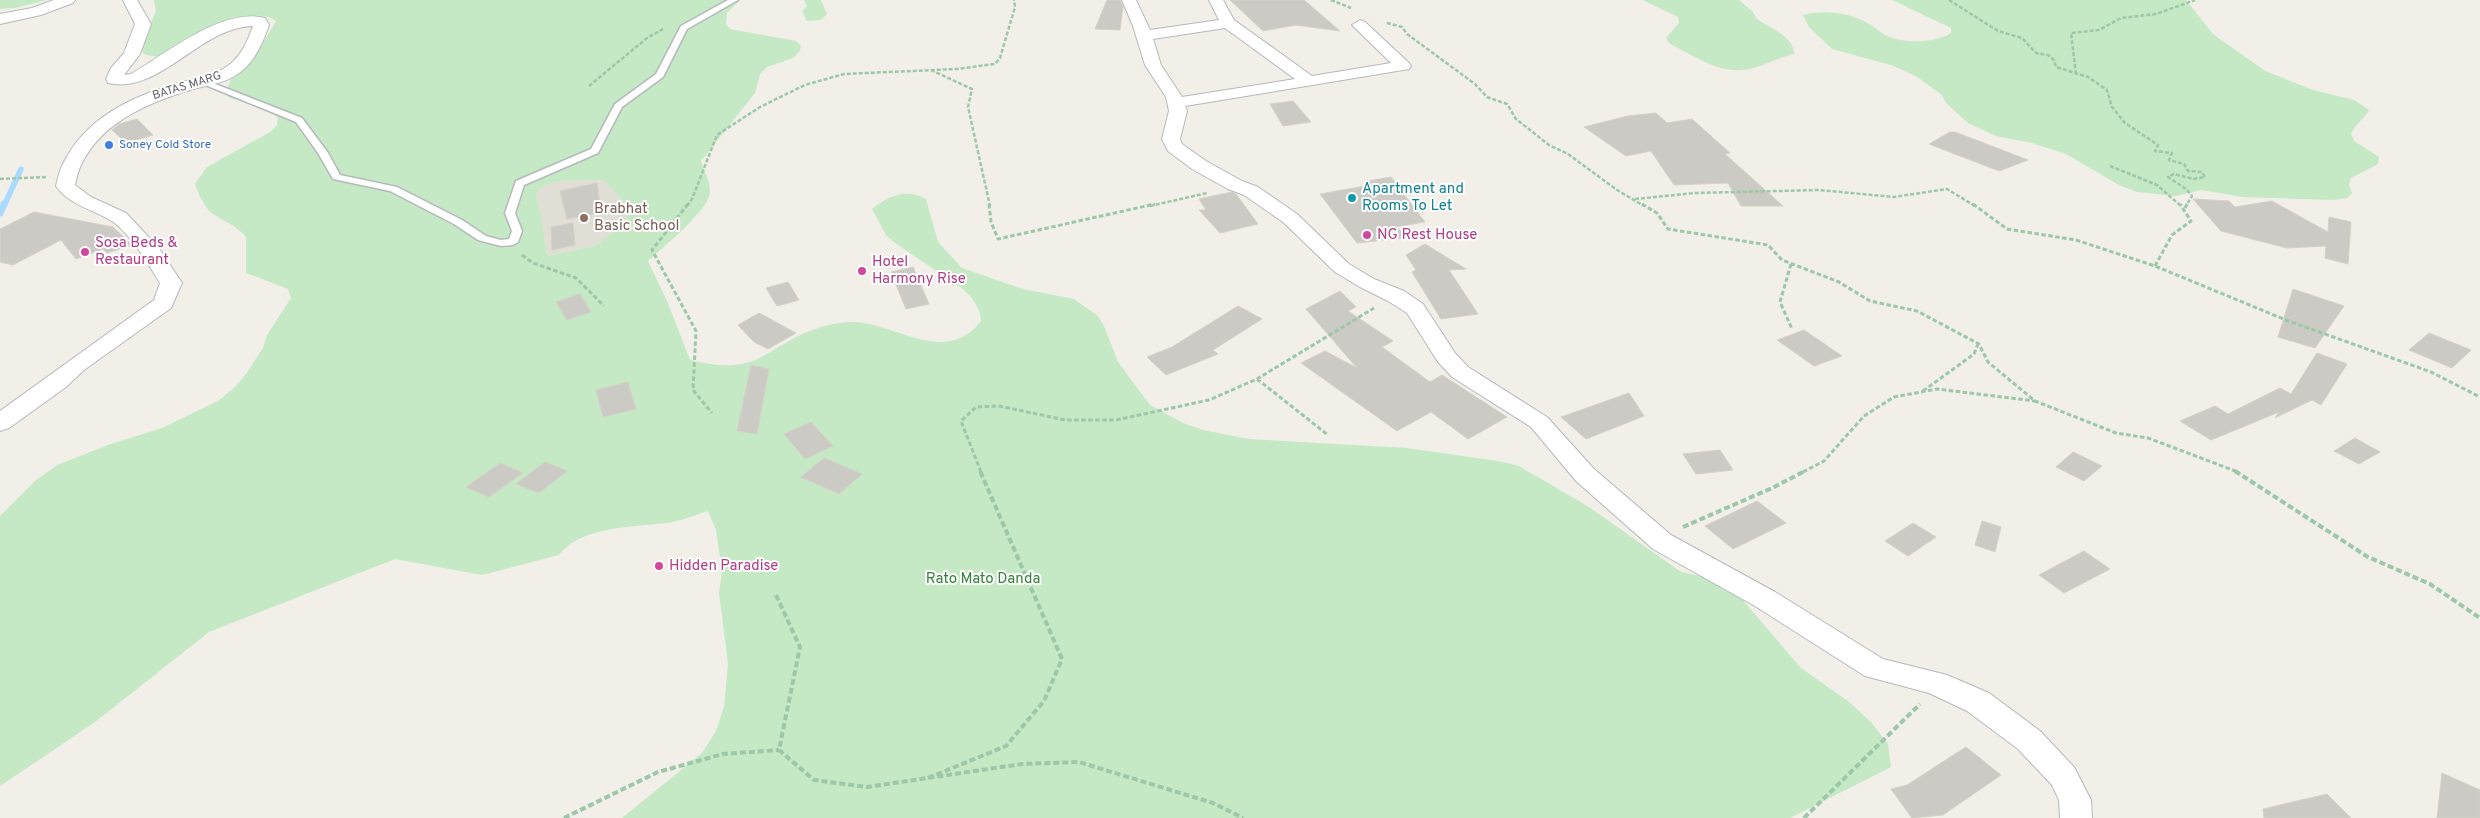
<svg xmlns="http://www.w3.org/2000/svg" width="2480" height="818" viewBox="0 0 2480 818" font-family="Overpass,sans-serif">
  <style>
    .education { fill: #e1ded6 }
    .green { fill: #c5e8c5; fill-rule: evenodd }
    .lines { fill: none; stroke-linecap: round; stroke-linejoin: round }
    .stream-far1 { stroke: #aadaff; stroke-width: 5.5 }
    .stream { stroke: #aadaff; stroke-width: 7 }
    .building { fill: #cccac5; stroke: #d6d1c6 }
    .lane-casing { stroke: #b5b8bc; stroke-width: 3 }
    .street-casing { stroke: #b5b8bc; stroke-width: 2 }
    .path-far2 { stroke: #9cc7a9; stroke-width: 2.5; stroke-dasharray: 4 2; stroke-linecap: butt }
    .path-far1 { stroke: #9cc7a9; stroke-width: 3; stroke-dasharray: 4.5 2.5; stroke-linecap: butt }
    .path { stroke: #9cc7a9; stroke-width: 4; stroke-dasharray: 6 3; stroke-linecap: butt }
    .lane { fill: #fff; fill-rule: evenodd }
    .street { fill: #fff; fill-rule: evenodd }
    .shop-dot { fill: #3f7fe0; stroke: #fff; stroke-width: 2 }
    .culture-dot { fill: #0f9aa8; stroke: #fff; stroke-width: 2 }
    .education-dot { fill: #8d6e63; stroke: #fff; stroke-width: 2 }
    .hotel-dot { fill: #d1479c; stroke: #fff; stroke-width: 2 }
    .labels { text-anchor: middle; dominant-baseline: central; stroke-width: 4; stroke-linejoin: round; paint-order: stroke }
    .far-street-label { font-size: 12px; fill: #5f6368; stroke: #fff }
    .far-shop-label { font-size: 12px; fill: #366cbe; stroke: #fff; text-anchor: start }
    .culture-label { font-size: 15px; fill: #0d838f; stroke: #fff; text-anchor: start }
    .education-label { font-size: 15px; fill: #785e54; stroke: #fff; text-anchor: start }
    .hotel-label { font-size: 15px; fill: #b23c85; stroke: #fff; text-anchor: start }
    .park-label { font-size: 15px; fill: #348238; stroke: #fff }
  </style>
  <rect width="100%" height="100%" fill="#f1efe8"/>
  <!-- education -->
  <path class="education" d="M605,180L625,203L627,222L595,246L547,256L541,213L536,194L544,185L559,181Z"/>
  <!-- green -->
  <path class="green" d="M0,0H47L15,8L0,9Z
    M154,0H740L727,13L726,24L730,29L796,41L801,46L800,51L793,58L767,67L760,74L755,93L701,161C704,170 710,182 710,191C711,209 662,248 648,261L667,301L690,360C710,365 729,368 750,362C762,358 773,350 784,344C803,332 830,322 853,322C896,323 946,367 981,321C980,306 973,299 963,289L895,243L886,235L872,209C889,196 905,188 926,199L938,242L962,268L1022,289L1074,299L1098,316L1104,326L1118,362L1150,405L1183,423L1203,430L1249,439L1407,448L1498,461L1519,466L1589,507L1681,572L1709,578L1734,590L1801,668L1848,701L1871,722L1888,744L1891,767L1790,818H622L702,753L716,731L724,707L728,664L719,593L722,571L716,530L708,511C695,515 681,521 667,523C635,527 580,526 559,555L482,575L395,559L209,632L95,722L0,786V516L35,481L57,465L111,444L162,428L218,401L234,388L246,374L263,348L267,335L291,298L288,289L246,273V237C236,225 225,222 213,214C205,209 198,193 195,184L207,167L270,132L277,125L278,118L271,112L228,97L225,92L232,78L251,63L276,21C246,0 190,44 164,55C157,58 147,56 142,52L144,40L156,11ZM604,180L625,203L627,222L595,246L547,256L541,213L536,194L544,185L559,181Z
    M804,0H821L827,14L821,20L807,21L802,11L807,6Z
    M1643,0H1739L1753,12L1756,18C1769,28 1794,36 1794,54C1780,57 1768,64 1754,68C1722,77 1697,57 1670,44L1666,38L1679,23L1678,17Z
    M1892,0H2186L2213,34L2265,71L2313,90L2354,100L2369,110C2364,119 2355,124 2351,134L2354,141L2379,157L2378,164L2351,178L2349,185L2352,193L2347,198L2333,200L2243,197L2201,190L2175,196L2137,192L2119,185L2066,154L2032,143L1996,136L1968,123L1946,103L1942,95L1916,76L1891,65L1832,49L1809,27L1803,15C1826,9 1851,13 1871,25C1876,28 1881,33 1887,36C1905,44 1935,43 1951,33V28Z"/>
  <g class="lines">
    <!-- stream-far1 -->
    <path class="stream-far1" d="M4,206L21,169"/>
    <!-- stream -->
    <path class="stream" d="M0,213L4,204"/>
  </g>
  <!-- building -->
  <path class="building" d="M1107,0H1120L1123,7L1120,30L1095,29Z
    M1230,0H1304L1340,31L1296,25L1263,31Z
    M1293,101L1311,122L1283,126L1270,104Z
    M1656,113L1667,123L1692,119L1730,153L1725,154L1783,206H1741L1728,183L1674,185L1651,151L1626,156L1584,127L1628,116Z
    M137,119L153,135L126,143L112,130L119,124Z
    M1950,132H1955L2028,160L1999,171L1929,144Z
    M1391,177L1425,222L1395,227L1412,237L1357,243L1320,194L1371,185L1368,181Z
    M597,183L601,213L567,219L560,191Z
    M1232,192L1236,194L1258,224L1220,233L1199,210H1206L1199,199Z
    M2193,199L2229,201L2235,207L2272,201L2328,232L2329,217L2351,222L2348,264L2325,258L2326,246L2287,248L2221,231Z
    M34,212L113,227L132,245L107,253L103,249L76,259L61,240L13,265L0,262V229Z
    M573,223L575,245L552,250L551,227Z
    M1425,244L1466,269L1449,270L1478,314L1441,319L1412,272L1416,270L1406,255Z
    M913,267L929,304L906,309L891,272Z
    M788,282L799,300L777,306L766,288Z
    M2293,289L2344,306L2315,348L2278,337Z
    M1340,291L1356,307L1348,311L1393,341L1382,347L1430,382L1442,375L1507,417L1468,439L1431,412L1397,431L1301,363L1325,351L1357,368L1306,309Z
    M580,294L591,312L567,320L556,302Z
    M1238,306L1262,319L1213,350L1218,354L1166,375L1147,357L1172,347Z
    M759,313L796,333L768,349L754,342L738,325Z
    M1804,330L1842,356L1814,366L1777,340Z
    M2429,333L2471,350L2452,368L2409,350Z
    M2317,353L2347,364L2321,405L2312,400L2275,418L2279,412L2211,440L2180,421L2215,406L2228,414L2280,388L2291,394Z
    M751,365L769,369L757,434L737,431Z
    M628,382L636,409L603,417L596,390Z
    M1629,393L1644,416L1586,439L1561,417Z
    M811,422L833,446L805,459L784,434Z
    M2355,438L2380,452L2359,464L2334,451Z
    M1720,450L1733,470L1696,474L1683,454Z
    M2073,452L2102,466L2084,481L2056,467Z
    M824,458L862,474L839,494L801,477Z
    M545,462L567,471L539,493L516,484Z
    M500,463L523,473L489,497L466,487Z
    M1757,501L1786,523L1733,549L1705,526Z
    M1982,521L2001,527L1995,552L1975,545Z
    M1913,523L1936,537L1908,556L1885,541Z
    M2084,551L2110,569L2064,593L2039,575Z
    M1966,747L2001,775L1943,815L1912,818L1891,789L1907,785Z
    M2442,773L2480,790V818H2437Z
    M2327,794L2351,818H2264L2263,809Z"/>
  <g class="lines">
    <defs>
      <path id="lane" d="M728,0H738L687,29L663,77L622,107L598,153L524,185L515,213L522,231L518,242L513,245L501,246L478,240L454,224L390,191L333,179L318,153L296,122L198,82L205,80L302,118L328,153L340,175L397,187L462,220L486,236L501,240L509,239L512,231L505,213L516,181L591,149L615,104L656,74L681,26Z"/>
      <path id="street" d="M54,0H75L73,3L41,15L0,24V14L32,8Z
        M123,0H137L151,24L140,54L124,75L131,74C166,54 222,7 265,18L269,25C263,42 255,62 239,73C226,83 208,85 193,89C150,102 103,121 82,163C78,170 77,177 75,185L91,197L126,213L158,247L182,283L171,308L84,370L66,387L9,428L0,431V411L154,300L160,283C149,265 129,231 110,220C92,209 69,205 56,186C58,179 59,171 63,164C85,118 132,96 179,83C196,78 215,76 229,65C242,55 248,40 253,26C200,27 160,95 108,83L106,79L111,68L124,53L135,24Z
        M1122,0H1136L1150,30L1219,20L1209,0H1223L1234,20L1312,76L1391,63L1352,25L1360,20L1365,22L1409,63L1411,66L1409,69L1185,106L1187,111L1180,139L1182,144L1206,161L1242,181L1258,187L1297,214L1349,264L1374,279L1404,291L1423,304L1455,353L1468,367L1547,417L1594,469L1671,535L1775,592L1883,659L1947,675L1989,693L2040,731L2074,767L2091,800L2092,818H2060L2059,800L2052,785L2018,749L1967,711L1929,693L1865,676L1755,606L1653,549L1576,481L1531,427L1452,377L1438,362L1407,313L1388,301L1360,287L1335,272L1283,222L1244,195L1228,189L1192,169L1168,151L1162,139L1169,111L1166,97L1145,65L1133,26ZM1225,28L1295,79L1182,97L1161,65L1153,39Z"/>
    </defs>
    <!-- lane casing -->
    <use href="#lane" class="lane-casing"/>
    <!-- street casing -->
    <use href="#street" class="street-casing"/>
    <!-- path-far2 -->
    <path class="path-far2" d="M1331,0L1351,8
      M1949,0L1998,31L2022,38L2036,53L2048,55L2054,60L2056,67L2088,77L2107,90L2112,107L2125,123L2158,145L2155,151L2172,153L2169,160L2184,164L2188,171L2202,172L2205,177L2193,179L2174,174L2168,177L2186,189L2192,196L2186,206
      M1387,23L1402,27L1407,34L1475,84L1487,97L1507,104L1516,119L1549,145L1568,154L1617,190L1644,206
      M931,70L972,89L968,107L990,206
      M2076,74L2071,33L2099,30L2121,18L2156,14L2195,0
      M589,86L647,38L663,29
      M2110,166L2157,185L2181,206
      M0,179L46,177
      M1635,199L1695,193L1819,190L1894,197L1947,189L1975,206
      M687,206L692,199L717,135L760,107L805,85L844,74L956,69L995,64L1000,58L1015,7L1014,0
      M1150,206L1207,193"/>
    <!-- path-far1 -->
    <path class="path-far1" d="M688,204L652,250L696,331L693,390L712,413
      M989,204L991,222L998,239L1155,204
      M1642,204L1657,213L1668,229L1768,245L1782,260L1839,282L1870,301L1917,311L1979,344L1988,362L2035,401L2116,433L2148,438L2238,472
      M1973,204L2007,229L2076,240L2155,266L2286,320L2431,372L2480,397
      M2185,208L2187,204
      M522,255L533,263L576,278L604,306
      M1791,264L1780,302L1792,329
      M2155,266L2172,235L2191,221L2180,204
      M1257,379L1328,435
      M1923,391L1974,354L1978,344
      M981,472L961,421L976,407L999,406L1065,420H1116L1209,400L1257,379L1374,308
      M1803,472L1824,461L1864,416L1894,397L1937,389L2035,401"/>
    <!-- path -->
    <path class="path" d="M2235,471L2368,557L2430,584L2480,618
      M1683,527L1772,488L1805,471
      M776,595L800,647L779,750L814,780L867,787L1022,764L1079,762L1213,803L1243,818
      M928,778L1006,746L1044,701L1062,659L980,471
      M564,818L658,772L723,754L779,750
      M1804,818L1920,704"/>
    <!-- lane -->
    <use href="#lane" class="lane"/>
    <!-- street -->
    <use href="#street" class="street"/>
  </g>
  <!-- markers -->
  <circle class="shop-dot" cx="109" cy="145" r="5"/>
  <circle class="culture-dot" cx="1352" cy="198" r="5"/>
  <circle class="education-dot" cx="584" cy="218" r="5"/>
  <g class="hotel-dot">
    <circle cx="1367" cy="235" r="5"/>
    <circle cx="85" cy="252" r="5"/>
    <circle cx="862" cy="271" r="5"/>
    <circle cx="659" cy="566" r="5"/>
  </g>
  <g class="labels">
    <!-- far-street labels -->
    <g class="far-street-label">
      <text transform="translate(187 86) rotate(-17)">BATAS MARG</text>
    </g>
    <!-- far-shop labels -->
    <g class="far-shop-label">
      <text x="119" y="145">Soney Cold Store</text>
    </g>
    <!-- culture labels -->
    <g class="culture-label">
      <text x="1362" y="189">Apartment and<tspan x="1362" dy="17">Rooms To Let</tspan></text>
    </g>
    <!-- education labels -->
    <g class="education-label">
      <text x="594" y="209">Brabhat<tspan x="594" dy="17">Basic School</tspan></text>
    </g>
    <!-- hotel labels -->
    <g class="hotel-label">
      <text x="1377" y="235">NG Rest House</text>
      <text x="95" y="243">Sosa Beds &amp;<tspan x="95" dy="17">Restaurant</tspan></text>
      <text x="872" y="262">Hotel<tspan x="872" dy="17">Harmony Rise</tspan></text>
      <text x="669" y="566">Hidden Paradise</text>
    </g>
    <!-- park labels -->
    <g class="park-label">
      <text x="983" y="579">Rato Mato Danda</text>
    </g>
  </g>
</svg>
